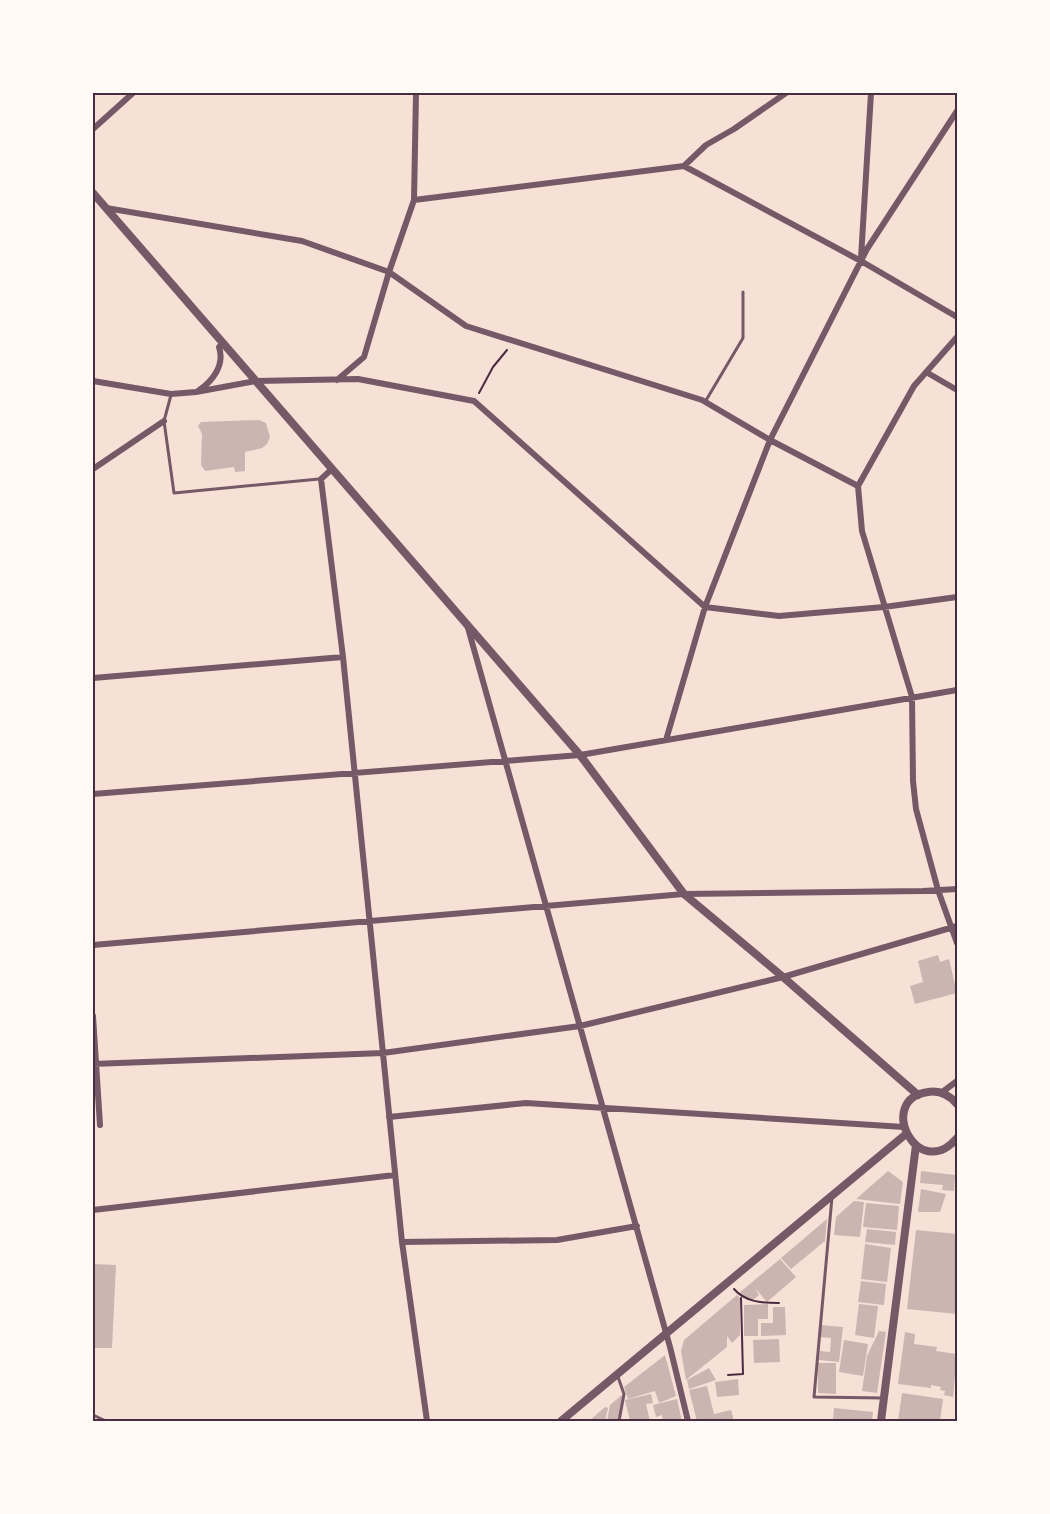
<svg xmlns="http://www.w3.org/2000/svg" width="1050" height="1514" viewBox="0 0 1050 1514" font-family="'PT Sans Narrow',sans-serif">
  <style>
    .building { fill: #ccb4b1 }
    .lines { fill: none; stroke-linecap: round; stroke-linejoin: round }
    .path { stroke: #4a2c40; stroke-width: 2 }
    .service { stroke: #755966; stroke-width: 3 }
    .minor { stroke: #755966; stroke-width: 6 }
    .tertiary { stroke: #755966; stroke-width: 8 }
    .neatline { fill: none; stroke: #4a2c40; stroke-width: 2 }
  </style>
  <rect width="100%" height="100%" fill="#f7e1d7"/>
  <!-- building -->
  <path class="building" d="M259,420L266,423L270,437L267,444L262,448L245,452V471L235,472L234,467L205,471L201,465L202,434L198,426L201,422Z
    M938,955L940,962L949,959L957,993L915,1004L910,986L923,982L918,961Z
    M888,1171L903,1182L900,1204L856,1199Z
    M921,1171L955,1175L954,1191L942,1190L943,1185L920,1183Z
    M921,1189L946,1194L940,1212H918Z
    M854,1201L864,1202L860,1237L834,1235L836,1217Z
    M866,1203L899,1206L897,1230L863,1227Z
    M827,1219L825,1241L791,1269L781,1258Z
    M867,1229L896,1232L895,1245L865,1242Z
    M916,1230L957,1234V1314L907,1309Z
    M865,1244L891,1248L887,1282L861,1279Z
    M780,1259L796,1277L767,1302L755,1288L759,1295L753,1300L742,1297L739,1293Z
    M93,1264L116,1265L112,1348H93Z
    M861,1281L886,1284L884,1305L858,1302Z
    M737,1295L740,1298V1335L732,1343L727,1336V1347L686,1380L681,1351L684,1340Z
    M768,1304V1319H758V1336H744V1305Z
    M859,1304L878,1306L874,1338L855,1335Z
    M773,1307H785L786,1335L761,1336V1323H773Z
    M821,1325L843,1327L839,1362L819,1360L820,1351L830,1352L831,1338L820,1337Z
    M879,1331L886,1332L877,1393L862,1391L867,1356Z
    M905,1332L915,1334L914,1344L937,1347L936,1351L957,1354L953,1397L944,1395L945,1391L940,1390L941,1387L931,1385V1388L898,1384Z
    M779,1339L780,1362L754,1363L753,1340Z
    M844,1340L868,1344L863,1376L839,1372Z
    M665,1355L676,1396L659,1403L655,1391L628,1399L624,1387Z
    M818,1363H836V1394L818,1393Z
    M709,1368L716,1380L689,1389L687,1380Z
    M738,1379L739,1395L717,1397L715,1382Z
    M707,1386L714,1414L731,1410L734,1421H697L689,1390Z
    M902,1393L943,1399L940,1421H898Z
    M623,1394L618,1421H607L610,1405Z
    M651,1394L653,1403L646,1404L650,1421H630L625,1400Z
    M677,1399L682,1421H663L662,1415L656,1417L653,1405Z
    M605,1407L608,1408L605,1421H589Z
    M834,1408L873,1412L872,1421H833Z"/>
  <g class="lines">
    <!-- path -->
    <path class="path" d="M479,393L493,367L507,350
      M734,1289C745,1302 762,1303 779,1303
      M728,1375L743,1374L741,1298"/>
    <!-- service -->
    <path class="service" d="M171,395L164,421L174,493L319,479
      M705,402L743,338V292
      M832,1197L814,1397L883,1398
      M618,1377L624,1394L619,1421
      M93,1415L106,1421"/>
    <!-- minor -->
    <path class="minor" d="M93,129L133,93
      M684,166L706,145L734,129L786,93
      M414,200L684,166L861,261L957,317
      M106,208L302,241L389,272L466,326L702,400L770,440L858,486
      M861,258L871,93
      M957,337L914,386L858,486L862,531L912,697L913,781L916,809L938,890L957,943
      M926,372L957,390
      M337,380L364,357L389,272L414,200L416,93
      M93,381L171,394L196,392L256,381L358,379L474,401L705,607L779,616L884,607L957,597
      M198,391C213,381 225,365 219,347L223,343
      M93,469L164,421
      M332,469L321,479L343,657L402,1242L427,1421
      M468,628L670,1347L688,1421
      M93,678L343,657
      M666,740L705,607L770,440L867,249L957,111
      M93,794L580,755L957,690
      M93,945L684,894L923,891L957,889
      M93,1016L100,1125
      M93,1064L383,1053L580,1026L783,977L957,926
      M941,1093L957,1081
      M389,1117L526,1103L904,1127
      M93,1210L395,1175
      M402,1242L557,1240L637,1226"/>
    <!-- tertiary -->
    <path class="tertiary" d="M93,193L580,755L684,894L783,977L918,1095
      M957,1104C950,1096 940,1090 928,1092C875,1099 918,1184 957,1138
      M561,1421L906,1134
      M881,1421L916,1145"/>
  </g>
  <!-- border -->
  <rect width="1050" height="1514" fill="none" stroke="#fffaf5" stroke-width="189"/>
  <rect x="94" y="94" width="862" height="1326" class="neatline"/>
</svg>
